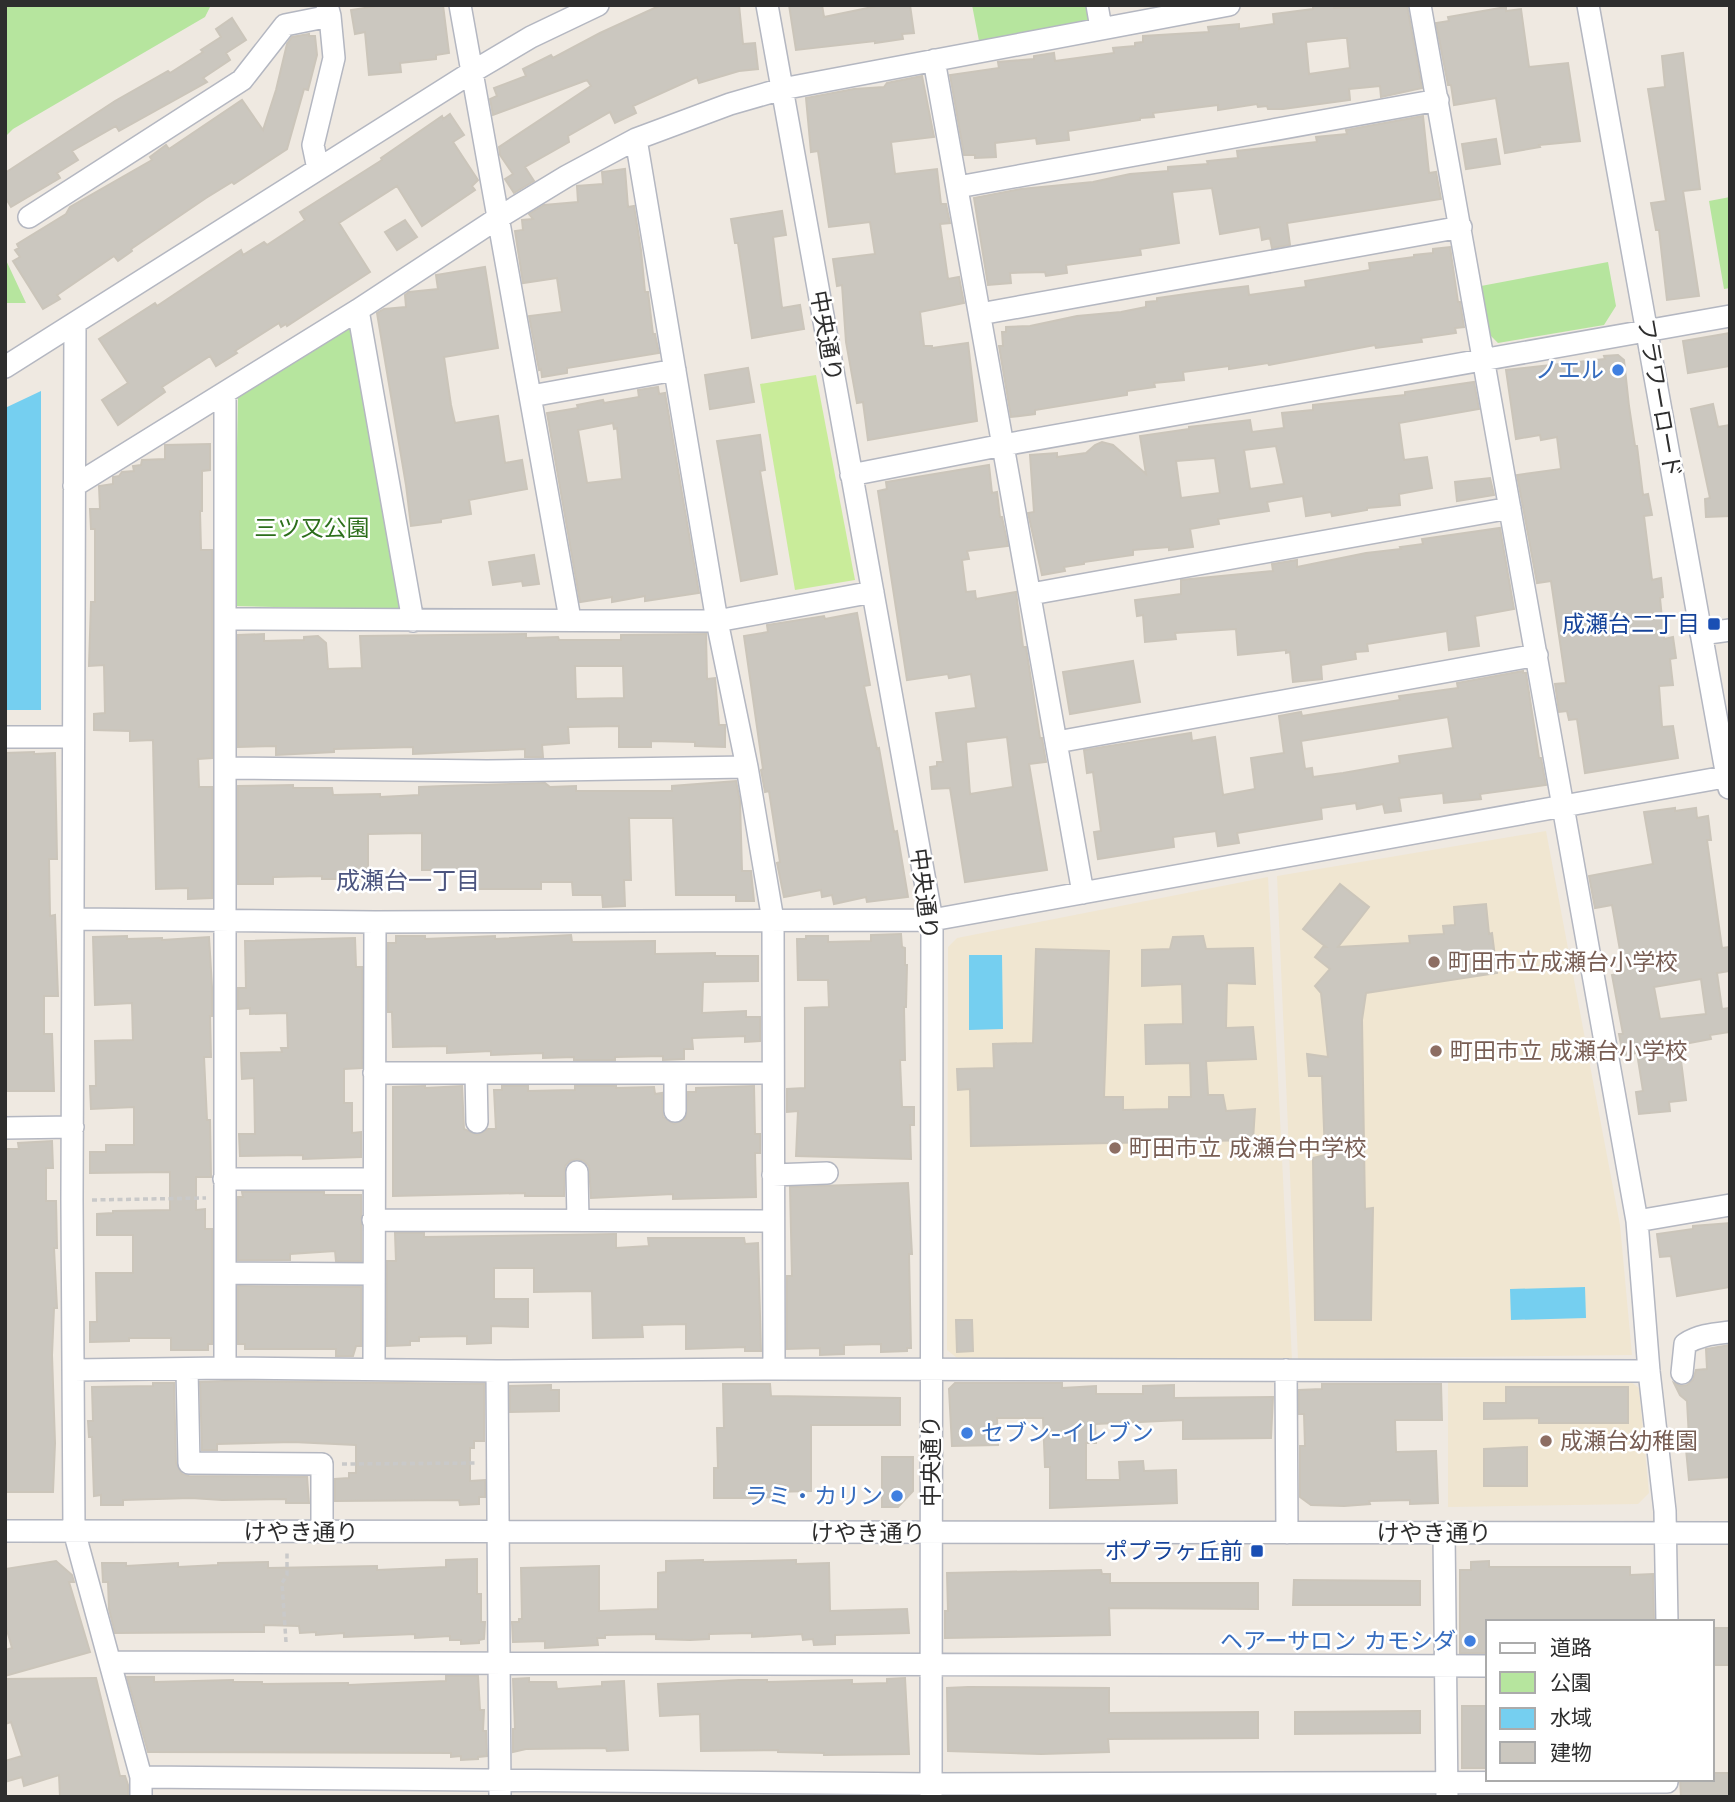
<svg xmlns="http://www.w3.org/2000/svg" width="1735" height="1802" viewBox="0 0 1735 1802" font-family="'Work Sans','Noto Sans JP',sans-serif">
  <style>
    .education { fill: #f0e6d1 }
    .green { fill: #b6e59e }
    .pitch { fill: #c9ec9a }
    .water { fill: #75cff0 }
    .building { fill: #cbc7bf; stroke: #cbc5ba; stroke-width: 2; fill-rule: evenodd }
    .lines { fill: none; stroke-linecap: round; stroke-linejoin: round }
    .minor-casing { stroke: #b4b7c1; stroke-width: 24 }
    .path { stroke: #c9c9c9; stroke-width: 3.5; stroke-dasharray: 5 3.5; stroke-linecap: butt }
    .minor { stroke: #fff; stroke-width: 21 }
    .shop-dot { fill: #3f7fe0; stroke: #fff; stroke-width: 2.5 }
    .transit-dot { fill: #1a4fb4; stroke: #fff; stroke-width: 2.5 }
    .education-dot { fill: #8d6e63; stroke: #fff; stroke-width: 2.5 }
    .labels { text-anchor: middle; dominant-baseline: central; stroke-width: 5; stroke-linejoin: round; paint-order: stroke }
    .street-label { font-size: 23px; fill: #2e2e2e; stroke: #fff }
    .shop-label { font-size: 23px; fill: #366cbe; stroke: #fff; text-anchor: end }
    .park-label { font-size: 23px; fill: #2c6e1b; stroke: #fff }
    .transit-label { font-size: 23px; fill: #164399; stroke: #fff; text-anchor: end }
    .education-label { font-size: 23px; fill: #785e54; stroke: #fff; text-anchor: start }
    .neighbourhood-label { font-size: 24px; fill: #4d5680; stroke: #fff }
  </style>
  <rect width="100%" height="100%" fill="#efe9e1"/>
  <!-- education -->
  <path class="education" d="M1546,831L1620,1225L1632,1355L1298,1359L1277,876Z
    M1268,877L1292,1360L957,1358L947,1350L948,947L957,938Z
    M1448,1382H1631L1639,1388L1649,1493L1638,1504L1448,1507Z"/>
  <!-- green -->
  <path class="green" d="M5,5H211L205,17L13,129L5,137Z
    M972,5H1087L1090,22L979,41Z
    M1730,197V288L1724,289L1709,201Z
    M5,258L26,303H5Z
    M1608,262L1616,306L1604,325L1498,343L1489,334L1481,286Z
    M343,328L353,331L402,604L396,610L234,606L238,395Z"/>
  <!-- pitch -->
  <path class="pitch" d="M816,375L855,580L795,590L760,384Z"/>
  <!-- water -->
  <path class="water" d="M41,391V710H5V408Z
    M969,955H1002L1003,1029L969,1030Z
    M1585,1287L1586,1318L1511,1320L1510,1289Z"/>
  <!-- building -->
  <path class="building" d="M384,5H443L449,53L436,55V59L400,63L401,72L369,75L365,32L355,34L351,10Z
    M661,5H739L743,44L755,43L758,69L739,71L699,83L697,77L633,106L636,113L615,123L610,112L568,136L569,142L525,167L534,181L514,193L505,179L513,174L500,155L499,147L591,86L587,80L493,115L490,99L497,96L494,88L526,76L523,69L551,55L553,58L600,33Z
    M789,5H822L824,17L882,5H910L914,33L902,34L903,39L875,43V41L796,50Z
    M1313,5H1334V8L1407,5L1422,88L1381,97L1380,86L1349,89L1350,100L1283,109H1268L1267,106L1258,107L1257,104L1218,110V105L1153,113L1154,117L1140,118V120L1068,131L1069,140L1037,144L1036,138L995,143L996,157L975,158V155H964L950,75L999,68L998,62L1034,59V56L1054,53L1055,61L1114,53L1113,48L1135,46V43L1143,42V36L1209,32L1208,27L1239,24V29L1274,24L1273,14L1313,9ZM1342,38H1347L1350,68L1309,74L1306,42Z
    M1506,7V11L1521,9L1529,67L1568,63L1580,141L1539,145L1540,147L1505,153L1496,98L1454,105L1451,85H1448L1436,23L1449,21L1448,17Z
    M232,18L246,40L226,53L230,60L203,78L207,82L119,131L116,126L72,151L78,160L57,173L60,178L11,207L5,197V173L115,101L168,71L170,73L203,52L201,50L221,37L216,29Z
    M309,34V36H315L317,55L308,90L304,89L287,149L234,184L232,182L206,198L131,249L132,251L118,261L114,256L57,295L60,299L43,309L13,261L20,257L15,250L19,248L17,244L66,214L70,207L152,160L150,157L166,145L169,149L242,100L263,130L276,90L287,44L292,37Z
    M1683,53L1700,189L1683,191L1699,296L1667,300L1659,230H1656L1651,203L1666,201L1648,89L1665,87L1662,56Z
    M922,76L934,137L891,142L895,174L937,169L941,204H946L950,223L940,224L948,279L959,277L964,303L920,312L924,346H932V348L968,343L977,421L868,440L863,402L857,403L846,342L842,285L837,286L833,259L875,254L870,222L829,227L818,151L811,152L806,98L854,89L884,87L887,83Z
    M450,114L464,135L453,142L478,180L472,186L475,190L422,226L397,186L339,223L370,272L287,326L286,324L281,327L279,323L235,351L237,353L216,366L210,356L162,387L165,392L118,425L102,400L128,383L99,339L155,303L157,306L241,250L243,255L264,242L267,245L305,220L300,212L382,160L381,158L442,116L443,119Z
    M1423,116L1429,173L1436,172L1441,199L1287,223L1290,245L1272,248L1270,238L1262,240L1260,227L1220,234L1212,188L1172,192L1179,243L1140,249L1141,255L1066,265L1067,273L1046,276L1045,272L1010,273L1011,283L988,285L974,198L1021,189L1093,182L1130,174L1168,171V167L1208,164L1207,161L1238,158L1237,151L1317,142L1316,137L1347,134L1346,130Z
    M1496,139L1500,164L1466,169L1462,144Z
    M625,169L628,207L634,206L641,250L645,292H648L653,334H655L659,353L567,368V373L542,377L541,369L539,370L529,316L562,312L557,278L523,283L515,231L523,230L522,220L533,219L529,214L544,205L578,202L577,186L603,184L602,172Z
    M782,211L786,235L773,237L782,308L800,305L804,329L752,338L738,243H735L731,219Z
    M405,220L417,237L397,250L385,232Z
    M1450,247L1458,302H1460L1464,327L1455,328L1456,333L1421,338L1422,342L1376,348L1375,345L1269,365L1268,363L1229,369V366L1183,372L1184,380L1154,383L1155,387L1127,391V395L1035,410V414L1011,417L999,346H1003L1002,332H1006V327L1030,326L1077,316L1121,312L1146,307V302L1157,301V298L1207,291L1248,286L1249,295L1306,287L1305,281L1370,270L1369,263L1414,257V255L1433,253V249Z
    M485,267L498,348L444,357L451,405L455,423L498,416L505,463L522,460L527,489L469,500L471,514L441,519V522L411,526L406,485L377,313L384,309L406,307L405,295L409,292L438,289L436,275Z
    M1730,333V366L1688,373L1683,341Z
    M1618,355L1624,360L1629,406L1635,446H1637L1643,495L1648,494L1652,515L1644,516L1652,580L1661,578L1663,597L1660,598L1664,639L1673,637L1676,658L1670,659L1673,685L1659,686L1662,727L1673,726L1678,758L1585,773L1577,719L1569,720L1567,711L1559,712L1555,684L1566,683L1551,581L1537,583L1517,475L1561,469L1557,437L1541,440L1540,435L1516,439L1506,370L1605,359L1604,356Z
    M748,368L754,402L710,409L705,375Z
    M1474,382L1479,409L1399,423L1404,460L1427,457L1432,488L1399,494L1400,505L1367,508V510L1332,516L1331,512L1306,516L1303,496L1267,502L1269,511L1218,519L1219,524L1190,529L1193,547L1169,550V547L1133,550V555L1084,562V564L1064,567L1065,571L1042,575L1028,513L1034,512L1030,455L1057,453V457L1086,453L1095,445L1102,442L1113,445L1146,474L1140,436L1189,429V427L1250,420L1252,432L1284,428L1282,413L1313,410V405L1405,395V392ZM1276,446L1284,484L1250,489L1244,450ZM1215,458L1220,493L1181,498L1176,461Z
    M658,387L659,394L665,393L699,593L645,601V596L612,602V597L580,602L547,413L578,408L577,405L603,400L604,403L639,397L638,390ZM613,423L614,429L617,428L622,479L587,483L578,430Z
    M1713,404L1718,427L1730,425V516L1706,517L1705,499L1710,498L1691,409Z
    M760,435L765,470L760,471L777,574L741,581L717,441Z
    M210,444V470L202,471V511H200L201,550H212V758L198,759L199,787H212V898L188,899V888L156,889L153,740L130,741V731L94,730V714L105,713L104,665L89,666L91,602H95V529H91L90,509H100L99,486L113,484V477L119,476L122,472L134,471L133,466L141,465L142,460L165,459V445Z
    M989,465L992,493L997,492L1000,517H1002L1008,546L967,551L969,559L962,560L966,592L975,591L976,599L1016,592L1023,647H1026L1040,738H1042L1046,762L1029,764L1047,870L965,882L950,788L932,789L930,767L937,766V762H943L936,713L976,708L971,674L949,678L948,674L907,680L878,491L887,489L886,482ZM1007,737L1013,787L970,794L966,742Z
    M1490,478L1494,495L1457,501L1455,482Z
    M1500,528L1514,609L1475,616L1479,646L1449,650L1447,631L1367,644L1368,651L1355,652L1356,659L1321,665L1322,679L1293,682L1290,652L1286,653V650L1238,655L1236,629L1175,633L1176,639L1145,642L1143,615L1137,616L1135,600L1181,594V580L1273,571L1272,564L1297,560V567L1366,553L1401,549L1400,547L1423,544L1422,539Z
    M534,555L539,584L523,586L522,581L493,585L489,562Z
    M857,613L870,685L864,686L877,749L879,748L894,832L897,831L908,897L867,902L866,897L834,904L832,895L822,897L821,890L784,897L777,863L780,862L769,791L765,792L761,770L763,769L744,636L768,632L767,625L824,616L825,619Z
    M264,634V641L304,640V637L318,636L326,643L328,669L362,668L360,636L526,634V638L558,637L559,640H621V635L706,634L707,679L715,678L719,725H725V747L695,746V742L651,741V747H619V726L568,727L569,743L542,745L543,757H525V749L413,754V747L334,749V752L276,755V746L238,747V635ZM575,666H623L624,698L576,699Z
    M1133,661L1140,702L1070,714L1063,672Z
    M1523,671V673H1526L1539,758H1541L1546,785L1480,794L1481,799L1444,803L1443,793L1399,798L1401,811L1385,813L1383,804L1357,809L1356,803L1321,808L1322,819L1237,833L1239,843L1218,846L1216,831L1173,837L1174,847L1098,859L1094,832L1101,831L1093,772L1087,773L1084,750L1191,733L1192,741L1215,737L1223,795L1255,789L1251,758L1284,753L1279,716L1301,712L1302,716L1400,700L1399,696L1458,688L1457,683ZM1448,717L1453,748L1399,756L1400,763L1343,773L1313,777L1312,768L1305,769L1301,741Z
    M34,752V754L55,753L57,859H49L50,916L55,915L58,996H44V1034H52L54,1091H5V919H8L5,865V753Z
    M736,781L740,801L742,871H751L754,901H736V895H676L673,818H629L631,880H624L625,906L603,907L602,895H573L572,882H541V889H460V870H422V833L368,834V879H322V876L273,877V884H238V786L293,785V788H332L333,795L380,794V797L419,795V787L444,786L545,783L550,787L576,786V791H672V786Z
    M1675,808V811L1696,808L1697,818L1708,816L1711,840H1707L1722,948L1730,947V971L1717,973L1722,1009L1730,1008V1032L1710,1035L1711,1039L1679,1045L1686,1100L1669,1102L1670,1111L1639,1114L1636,1092L1643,1091L1637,1053L1623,1055L1619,1034H1623L1612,975L1624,973L1612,905L1595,908L1589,876L1653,864L1644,812ZM1701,979L1706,1014L1660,1019L1654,987Z
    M1340,884L1369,907L1338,947L1410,943L1409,936L1444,934L1443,926L1455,925L1454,907L1486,904L1489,934L1492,933L1497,973L1366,993L1362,1020L1365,1209L1373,1208L1371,1320H1315L1313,1158L1325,1155L1322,1076H1309L1307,1054L1328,1057L1321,993L1315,986L1330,969L1315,957L1323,947H1326L1303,929Z
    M901,934L902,947L905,948V965H907L906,1007H904L905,1060H900L902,1107H914V1125H910L911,1159L796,1156L798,1111L787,1112V1089L805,1088V1008L829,1007L828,980H798L797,939H806V936H828V942L871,941V935Z
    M571,935L572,942L655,941V954L715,953V956H758V981L703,982L702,1013L746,1011V1017H760V1041L745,1042V1036L692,1038L693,1049H684V1059L663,1060V1056L615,1057V1060H574V1057L543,1058V1053L491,1055V1051L447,1053V1046L393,1047L392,1012H388V943H396V936H425V939L495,936V939Z
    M127,936V939L162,938V940L209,937L212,987V1016H210L211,1057H204L207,1120H210L211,1177H196V1210L205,1209V1229H212V1344H208V1350H171V1338H129V1341L90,1342V1322H97L96,1273H133V1235H97V1214L113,1213V1211L170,1210V1172L90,1173V1152H106V1145H134V1107L91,1109L90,1086H96L95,1041L133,1040L132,1003L95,1005L93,937Z
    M1203,936L1206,949L1253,948L1255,984L1227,983L1226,1028L1253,1027L1256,1059L1206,1061L1208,1095H1223L1226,1111L1255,1109L1253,1140L971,1146L970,1089L958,1090L957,1069L994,1068L993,1044L1033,1043L1036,949L1109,951L1104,1097H1123V1110L1169,1109V1097H1191L1190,1063L1146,1064L1145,1025L1183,1024L1182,984L1142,986V950L1170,949L1173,937Z
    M355,938L356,967H362V1068L344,1069V1103H352V1133L361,1132V1157L303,1159V1155L240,1156L239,1134H255L254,1078L242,1079L241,1053L282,1052L281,1048H288L287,1013L250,1014V1008L238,1009V988H246L245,941Z
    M425,1086V1088L462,1086L464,1129L477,1135L488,1129H496L494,1090H502V1086H528V1091L575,1090V1086H616V1088L654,1087L655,1094L662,1093L663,1117L674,1124L686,1118L688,1092H696V1088L754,1086L755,1134H760V1153H755L756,1197L673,1199V1194L591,1198L589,1166L584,1161L577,1159L570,1161L565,1166L564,1196H525V1193L393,1196V1087Z
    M52,1141L53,1168H46V1201H56L57,1248H54L57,1308H54L52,1355L55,1443L53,1492H5V1149H19L18,1143Z
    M908,1183L912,1254H909L911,1348H907V1351L881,1352V1344L844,1345V1354L820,1355V1348L787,1349V1276H792L790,1187Z
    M242,1192H324V1195H361V1261H336L335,1251L290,1254V1260H238V1197H243Z
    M1730,1223V1287L1677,1296L1671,1256L1660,1257L1657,1234L1693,1229V1226Z
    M395,1233H424V1237L616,1234V1248L649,1246L648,1238H744L745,1244L758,1243L761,1351H745V1347L686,1349V1324L642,1325L643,1337L593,1338L592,1291L534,1292V1268H494V1299H528V1327L491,1326V1343L467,1344V1336L419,1337V1341H410V1345L387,1346V1261H396Z
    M238,1286L361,1287V1346H356L353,1356H336V1349H245V1344H238Z
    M956,1320H972L973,1351L957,1352Z
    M1730,1345V1477L1689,1480L1685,1439L1689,1438L1687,1401L1680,1395L1674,1383L1680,1386L1687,1385L1693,1380L1696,1370L1707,1369L1706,1349Z
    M225,1381L484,1384V1441H474V1448H470V1481L485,1480V1497H479V1504L460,1505L459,1500L335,1501V1479L349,1478V1473H356V1445L293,1442L217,1444V1450H202L200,1382Z
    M153,1383H174L176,1463L182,1474L189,1476L307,1477L309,1503H286V1499L222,1500L191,1498L123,1500V1505H101V1495L94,1496L92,1437H89L88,1421H93L92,1387L153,1386Z
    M955,1383H1062V1388L1096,1386V1394H1143V1386L1174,1385V1398L1273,1397L1271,1438L1183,1439V1420L1095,1424L1096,1443H1086V1480H1120L1119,1462L1143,1461L1144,1471L1176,1470L1177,1503L1050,1508V1467H1045L1043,1418H997L998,1445L952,1446L949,1389Z
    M723,1384H770L771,1396L900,1398V1425H811V1491L771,1492L772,1497L760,1498H714V1468H718L717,1428H724Z
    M1322,1384H1441L1442,1420H1395L1396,1452L1436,1451L1438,1503L1410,1504V1500L1369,1501L1370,1504L1344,1506L1311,1505L1300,1497V1446H1305L1304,1414H1299V1390L1322,1389Z
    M551,1385V1390H559V1411L510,1412V1386Z
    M1506,1387H1628V1423H1539V1418L1484,1419V1403H1506Z
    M1527,1447V1486H1484V1449Z
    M882,1457H913V1491L898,1507H882Z
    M477,1559V1594H481V1622H485L484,1639L479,1640V1643L461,1644V1640H450V1636L415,1638V1634L344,1637V1633L316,1635V1632L300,1633L299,1626L264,1625V1632L115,1633L109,1609L108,1582H103L102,1563H126V1566L178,1563V1567L218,1565V1563L268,1562V1568L377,1566V1570L446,1567V1560Z
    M703,1560V1562L796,1560V1564L829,1563L830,1611L907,1609L909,1633L835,1635V1644L814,1645L813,1639L803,1640L802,1634L752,1637V1633L709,1634V1639L690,1640L656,1639V1634L605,1635V1638H597L598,1645L545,1648V1641L513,1642L512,1622H519V1619H522L521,1568L599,1566V1611L658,1609V1573L666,1572V1561Z
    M56,1561L72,1575L74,1582H69L90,1652L5,1676V1650L12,1648L5,1623V1569Z
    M1489,1561V1567H1630V1575L1653,1574L1654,1622H1488V1653H1460V1570H1471V1562Z
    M1101,1570L1102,1574H1110V1583H1258V1609L1109,1608L1110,1635L945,1638V1611H948L947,1573Z
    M1294,1580L1420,1581V1605H1293Z
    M1712,1628H1730V1665H1712Z
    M446,1676H478L480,1710H484L483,1731H486L487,1756L478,1757V1759L461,1760V1756L451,1757V1753L148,1752L127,1677H154V1682L233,1680V1682H262V1684L348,1683V1685L446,1681Z
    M96,1678L120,1776H125L128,1785V1797H60L59,1775L24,1786L22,1777L5,1782V1761L22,1756L11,1722L5,1724V1679Z
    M529,1678V1682H556L557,1689L602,1686V1682L624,1681L628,1750L607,1751L606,1748L526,1749L513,1752V1729H515L513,1679Z
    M905,1678L909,1754L824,1755V1753L778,1752V1750L701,1751L700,1714L660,1716L658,1684L739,1680H767V1682L852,1680V1684L887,1683V1679Z
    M968,1687L1109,1688V1713L1258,1712V1738L1108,1739L1109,1752L1041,1754L948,1751L947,1688Z
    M1462,1706H1488V1768H1462Z
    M1420,1711V1733L1295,1734V1712Z
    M1712,1773H1730V1797H1681L1680,1779H1712Z"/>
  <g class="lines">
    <defs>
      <path id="minor" d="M460,5L570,619
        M767,5L932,920L931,1797
        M1097,5L1101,28
        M1420,5L1637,1221L1649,1371L1665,1511L1667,1622
        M1588,5L1729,788
        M934,60L1083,893
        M636,139L717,621L747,767L773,920L774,1369
        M318,169L313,145L334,58L330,16L327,5
        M958,187L1438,100
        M29,217L242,80L285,25L330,16
        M358,310L413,621
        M980,314L1461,227
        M75,324L72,1200L74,1531L141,1777V1797
        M5,367L472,72L531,37L598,5
        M531,396L675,370
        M851,475L1003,445L1730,316
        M74,486L358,310L498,218L567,176L636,139L730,104L782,89L1229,5
        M1031,594L1510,508
        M226,619L717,621L873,592
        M1701,634L1730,630
        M5,737H73
        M1057,742L1537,655
        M226,768L487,771L747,767
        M74,919L375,922L932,920L1730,776
        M374,1073H772
        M476,1073L477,1122
        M675,1111V1073
        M5,1128L73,1127
        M577,1172L578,1220
        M773,1175L827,1173
        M224,1179H373
        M373,1220L773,1221
        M1637,1221L1730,1205
        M226,1273L373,1274
        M225,1368V393
        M374,1368L375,922
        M74,1370L225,1368L497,1371L774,1369L1649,1371
        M187,1370L189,1463L322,1464V1532
        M1286,1370L1287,1533
        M497,1371L500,1797
        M1682,1373L1685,1344C1699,1335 1713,1334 1730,1332
        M5,1531L1730,1533
        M1444,1533L1447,1797
        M110,1662L1488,1666
        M141,1777L931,1784L1667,1782"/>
    </defs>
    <!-- minor casing -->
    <use href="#minor" class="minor-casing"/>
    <!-- path -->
    <path class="path" d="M92,1200L206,1198
      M342,1464L478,1463
      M286,1642L282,1583L287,1575V1552"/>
    <!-- minor -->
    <use href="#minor" class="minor"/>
  </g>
  <!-- markers -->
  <g class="shop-dot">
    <circle cx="1618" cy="370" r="7"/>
    <circle cx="967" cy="1433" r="7"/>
    <circle cx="897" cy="1496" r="7"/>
    <circle cx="1470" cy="1641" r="7"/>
  </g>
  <g class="transit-dot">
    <rect x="1707" y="617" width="14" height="14" rx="3.5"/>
    <rect x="1250" y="1544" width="14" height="14" rx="3.5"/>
  </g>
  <g class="education-dot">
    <circle cx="1434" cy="962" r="7"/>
    <circle cx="1436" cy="1051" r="7"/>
    <circle cx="1115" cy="1148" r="7"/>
    <circle cx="1546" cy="1441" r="7"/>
  </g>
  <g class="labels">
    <!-- street labels -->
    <g class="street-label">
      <text transform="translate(826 336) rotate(80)">中央通り</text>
      <text transform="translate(1659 398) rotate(80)">フラワーロード</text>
      <text transform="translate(924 894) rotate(83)">中央通り</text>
      <text transform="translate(931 1461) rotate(-90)">中央通り</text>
      <text x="301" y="1532">けやき通り</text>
      <text x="868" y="1533">けやき通り</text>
      <text x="1434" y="1533">けやき通り</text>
    </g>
    <!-- shop labels -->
    <g class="shop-label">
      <text x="1604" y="370">ノエル</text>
      <text x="981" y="1433" text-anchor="start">セブン-イレブン</text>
      <text x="883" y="1496">ラミ・カリン</text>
      <text x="1456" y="1641">ヘアーサロン カモシダ</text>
    </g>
    <!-- park labels -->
    <g class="park-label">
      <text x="312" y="528">三ツ又公園</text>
    </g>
    <!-- transit labels -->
    <g class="transit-label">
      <text x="1700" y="624">成瀬台二丁目</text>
      <text x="1243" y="1551">ポプラヶ丘前</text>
    </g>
    <!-- education labels -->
    <g class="education-label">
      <text x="1448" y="962">町田市立成瀬台小学校</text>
      <text x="1450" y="1051">町田市立 成瀬台小学校</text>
      <text x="1129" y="1148">町田市立 成瀬台中学校</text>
      <text x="1560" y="1441">成瀬台幼稚園</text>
    </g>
    <!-- neighbourhood labels -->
    <g class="neighbourhood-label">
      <text x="408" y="881">成瀬台一丁目</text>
    </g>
  </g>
  <!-- border -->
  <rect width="1735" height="1802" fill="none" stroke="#2e2e2e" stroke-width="14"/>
  <!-- legend -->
  <rect x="1486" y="1620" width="228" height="161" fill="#ffffff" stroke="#ababab" stroke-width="2"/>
  <rect x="1500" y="1643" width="35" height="10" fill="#ffffff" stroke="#ababab" stroke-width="2"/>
  <text x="1550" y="1655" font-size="21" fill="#2e2e2e">道路</text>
  <rect x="1500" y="1672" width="35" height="21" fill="#b6e59e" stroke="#ababab" stroke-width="2"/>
  <text x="1550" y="1690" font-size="21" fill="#2e2e2e">公園</text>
  <rect x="1500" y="1708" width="35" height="21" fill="#75cff0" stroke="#ababab" stroke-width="2"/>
  <text x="1550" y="1725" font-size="21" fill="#2e2e2e">水域</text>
  <rect x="1500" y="1742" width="35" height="21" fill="#cbc7bf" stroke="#ababab" stroke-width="2"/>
  <text x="1550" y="1760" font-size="21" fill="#2e2e2e">建物</text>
</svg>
